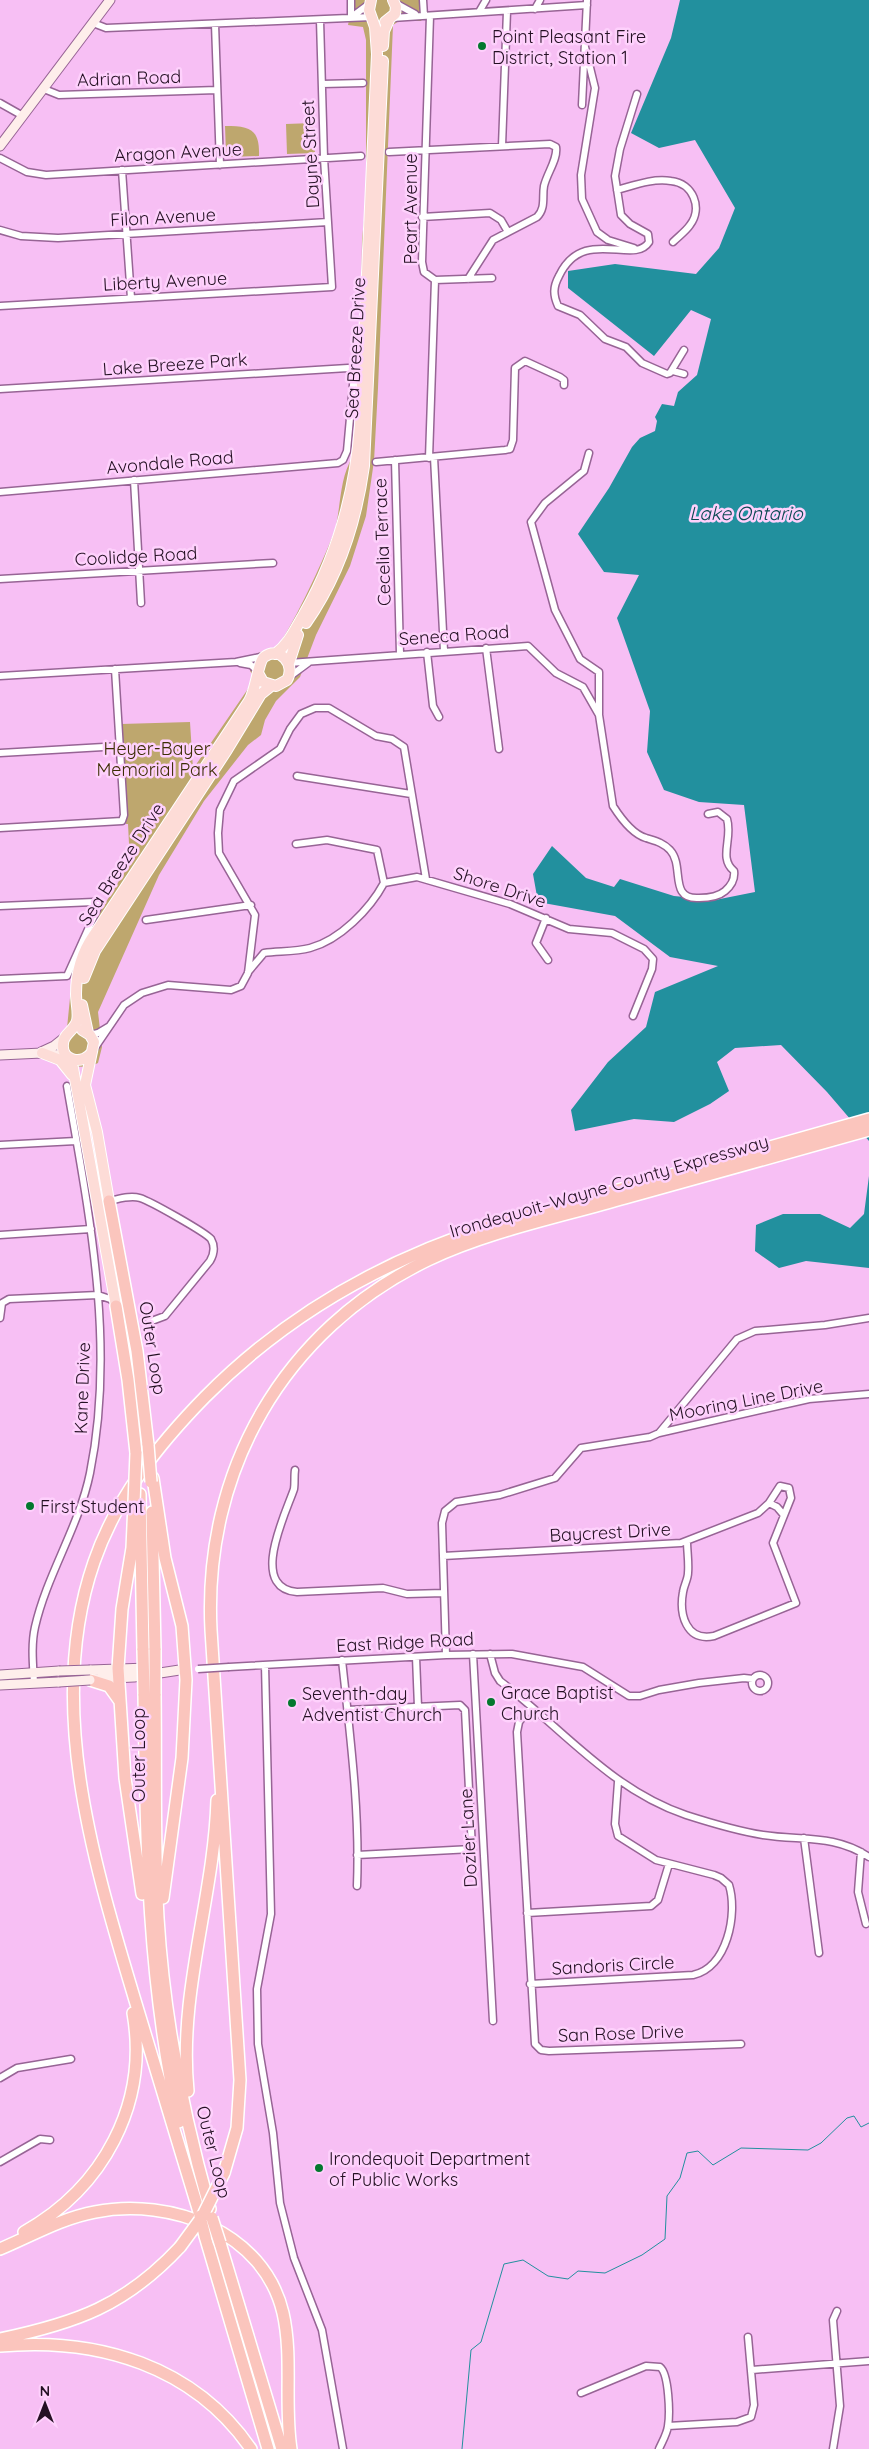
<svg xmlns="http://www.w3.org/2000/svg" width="869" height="2449" viewBox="0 0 869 2449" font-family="Quicksand,sans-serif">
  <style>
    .green { fill: #bea76e }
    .water { fill: #22909e }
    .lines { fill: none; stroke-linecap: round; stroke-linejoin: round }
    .stream { stroke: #22909e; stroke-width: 1 }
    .street-casing { stroke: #976495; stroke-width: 9 }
    .secondary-casing { stroke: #976495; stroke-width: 11 }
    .primary-casing { stroke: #fff; stroke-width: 12 }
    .highway-casing { stroke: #fff; stroke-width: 14 }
    .street { stroke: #fff; stroke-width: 6 }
    .secondary { stroke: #feeeeb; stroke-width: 9 }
    .primary { stroke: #fddcd7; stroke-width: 10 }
    .highway { stroke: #fbc5bd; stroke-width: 11 }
    .street-bridge-casing { stroke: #976495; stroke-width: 9; stroke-linecap: butt }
    .secondary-bridge-casing { stroke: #976495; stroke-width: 11; stroke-linecap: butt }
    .highway-bridge-casing { stroke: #fff; stroke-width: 14; stroke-linecap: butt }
    .street-bridge { stroke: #fff; stroke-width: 6 }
    .secondary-bridge { stroke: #feeeeb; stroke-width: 9 }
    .highway-bridge { stroke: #fbc5bd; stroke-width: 11 }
    .poi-dot { fill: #03782e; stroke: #fed1fc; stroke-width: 2 }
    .labels { text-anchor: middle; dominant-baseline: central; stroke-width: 5; stroke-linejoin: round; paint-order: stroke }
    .poi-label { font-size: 18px; fill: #241023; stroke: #fed1fc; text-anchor: start }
    .street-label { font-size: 18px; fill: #241023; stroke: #fed1fc }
    .park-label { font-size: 18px; fill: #3d2e04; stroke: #fed1fc }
    .water-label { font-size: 19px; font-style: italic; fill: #094850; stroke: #fed1fc }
  </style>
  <rect width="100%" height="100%" fill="#f7bff4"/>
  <!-- green -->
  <path class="green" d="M353,0H423L424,16L421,21H399L393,25L378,388L374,461L366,516L350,566L316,635L300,677L276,701L265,720L261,735L248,745L204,801L159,875L98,1012L102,1047L98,1063C85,1070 72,1066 59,1062L52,1043L67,1028L73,968L98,915L130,863L128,824H126L121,724L190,722L193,769L252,683L253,675L250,671L252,656C259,651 270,651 277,646C288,637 332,543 336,526C341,502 340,477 353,456L361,321L362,239L366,202V40L363,27L348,25Z
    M313,123L315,153L287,154L286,124Z
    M225,126C250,126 260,129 259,156L230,157L226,154Z"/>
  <!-- water -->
  <path class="water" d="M680,0H869V1141L827,1092L781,1045L735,1048L717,1062L729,1091L710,1104L674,1122L634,1119L575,1131L571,1110L608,1062L646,1027L655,992L718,966L670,957L615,916L538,902L533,874L552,846L586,878L614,887L620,879L674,896L715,900L755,892L744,805L699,802L664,790L647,752L650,711L617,618L639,575L604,572L578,534L609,488L632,447L640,438L655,431L657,421L655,417L662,404L674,406L678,392L697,375L711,319L691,310L654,356L568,288V271L615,264L696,274L719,248L735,208L695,140L659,148L631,133L671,38Z
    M869,1176V1268L806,1261L779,1268L755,1251L756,1225L783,1214H820L850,1228L864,1214Z"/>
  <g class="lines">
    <!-- stream -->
    <path class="stream" d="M462,2449L471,2350L481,2342L504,2264L523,2260L548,2276L568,2279L578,2271L605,2273L642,2255L665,2239L667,2196L680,2178L687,2153L698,2151L713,2165L741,2148L808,2150L821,2143L847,2118L854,2116L861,2127L869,2123"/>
    <defs>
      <path id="street" d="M423,0L424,16
        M395,3L415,14
        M535,9L540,0
        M479,12L486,0
        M353,16L369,4
        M430,16L422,262L424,272L435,280
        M351,17V0
        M392,18L587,5
        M93,23L106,28L372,17
        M215,24L220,165
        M585,47L595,88L581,175L582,199L597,232L608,240L634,248
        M322,84L363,83
        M44,89L59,95L217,90
        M637,94L620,149L615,176L621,215L630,224L648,234L649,242C634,266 583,225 559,276C553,287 553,295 558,306L580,315L605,339L626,347L642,363L667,374L670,373L684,350
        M0,103L23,116
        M582,105L587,0
        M502,146L507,11
        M389,152L550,144L556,147C558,159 547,173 544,186C542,197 546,208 537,217L493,240L468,279
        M0,158L27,172L46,175L361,156
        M122,170L131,298
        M617,190C635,185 653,178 671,181C693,183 703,208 690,225C686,231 679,236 673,242
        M422,217L490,213L501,220L508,232
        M0,230L21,236L58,238L328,222
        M435,280L492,278
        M0,306L332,287L324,158L320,20
        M673,371L684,374
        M0,389L348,368L352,369L354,374L347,451L343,460L338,463L0,492
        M589,453L584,471L545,503L531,522L555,610L580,659L599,672V714
        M434,457L444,651
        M429,458L435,280
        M395,460L400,654
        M376,462L505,450L510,449L513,440L515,368L525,361L560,377L564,380V385
        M134,480L141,603
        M0,579L273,563
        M486,648L499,749
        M427,652L433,706L439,717
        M240,663L251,665L258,671
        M289,663L528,646L556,673L583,687L599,715L613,806C620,817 632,834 646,838C655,841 662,842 670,850C685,866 668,900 699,898C708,898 718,897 725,891C731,886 735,879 734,871C718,858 733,838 727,819L718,812L708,814
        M0,676L236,662L265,656
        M289,677L308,663
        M0,753L121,746
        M297,776L411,794
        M0,828L122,821L124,815L115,669
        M296,844L327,840L377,850L384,883
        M384,883L417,877L510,904L569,929L612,933L644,949L653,959L652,969L633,1016
        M0,906L94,902L99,905L67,976L0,979
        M546,918L536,943L548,960
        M146,920L251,905
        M248,972L264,953C279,951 295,952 310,948C340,940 370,909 384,883
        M90,1035L98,1033L108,1027
        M94,1049L124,1005L142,993L168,985L231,990L241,986L248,973L255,915L219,853L218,833L220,810L234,781L280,749L290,729L301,714L315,708H329L376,736L392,739L404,747L426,879
        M0,1145L76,1141
        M109,1201C119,1199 130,1195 140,1198C150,1201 205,1232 211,1239C215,1246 214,1254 210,1261L165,1316L149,1322
        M0,1235L91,1229
        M0,1318L2,1303L9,1299L98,1295L110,1299L115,1303
        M659,1433L809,1399L869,1394
        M295,1470C294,1476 295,1483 294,1489C286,1513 248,1588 297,1592L383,1588L407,1594L444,1593
        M769,1503L777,1507L783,1514
        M443,1556L681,1543L758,1513L769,1503L780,1486L789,1488L791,1498L773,1543L796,1603L714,1636C686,1642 679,1614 683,1592C684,1585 688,1579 688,1573C689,1562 687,1551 687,1541
        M473,1654L493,2021
        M490,1654L495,1673L500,1681C561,1727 611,1790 686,1815C711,1823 737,1831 763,1835C802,1841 834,1834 869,1857
        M446,1655L442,1523L445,1511L456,1502L500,1495L555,1478L581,1448L650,1437L659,1433L737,1339L755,1331L825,1325L869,1318
        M416,1657L418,1707
        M342,1660C350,1735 360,1811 357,1886
        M265,1665L271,1914L257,1989L258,2044L273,2133L280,2203L294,2258L322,2330L343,2449
        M229,1667L446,1655L512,1654L583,1667L629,1696H640L659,1690L699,1683L744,1678L753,1679
        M752 1683a8 8 0 1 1 16 0a8 8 0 1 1-16 0Z
        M34,1683C33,1664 31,1645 35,1627C47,1574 79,1527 90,1473C116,1345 89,1213 67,1086
        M531,1707L519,1722L517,1732L535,2044L541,2050L549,2051L741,2044
        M347,1710L460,1705L465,1710L472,1849L357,1855
        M804,1838L819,1953
        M861,1852L858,1892L866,1924
        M527,1913L651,1906L658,1900L669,1864
        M530,1984L693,1975C727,1968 738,1914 729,1885L721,1878L714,1875L656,1860L618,1836L615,1824L618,1782
        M0,2078L17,2068L71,2059
        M0,2162L40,2139L50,2140
        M752,2370L869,2361
        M581,2393L646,2366L660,2367C669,2374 670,2414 668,2426C667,2434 662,2442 659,2449
        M668,2426L737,2422L751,2417L754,2405L748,2337
        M833,2449L840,2406L833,2320L837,2311"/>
      <path id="secondary" d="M0,146L110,0
        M41,1052L54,1046L64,1038
        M0,1055L42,1053L67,1056
        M90,1670L148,1668
        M0,1675L59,1671
        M94,1679L134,1677L186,1669
        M0,1685L59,1682"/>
      <path id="primary" d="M385,22L395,14L396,7L393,0
        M383,46L384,31L389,20
        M306,623C339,576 356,523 364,466L383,61
        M275,654C289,644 295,629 304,614C337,556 355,492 360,426L377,54L375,27L369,10L371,0
        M289,663L298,635
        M84,978L95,951L227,750L261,694L271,686
        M82,1005L88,1033
        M82,1030L90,1035L94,1042L85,1085L97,1132L109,1201
        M92,1052C84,1065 61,1062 63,1044C63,1034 74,1031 77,1021C79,1013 76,1003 76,994C76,973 82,952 94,935L249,701C256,690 258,662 264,657C280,645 296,665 287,680L276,686L263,682L258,673
        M42,1053L60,1060L72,1075
        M70,1058L73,1068L116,1306"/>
      <path id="highway" d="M109,1201L137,1351L148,1445
        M116,1306L128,1380L136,1453
        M153,1478L165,1558L182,1626L186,1680L182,1758L163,1898
        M140,1494L143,1650
        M134,1503L132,1548L122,1609L118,1668L125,1778L142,1894
        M152,1512L155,1650
        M90,1680L109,1686L119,1700
        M144,1694C146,1840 147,1978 179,2122
        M155,1694C156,1768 154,1843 158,1918C164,2017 183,2114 210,2209
        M188,2091C178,1993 214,1898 217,1800
        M224,2173L237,2128L240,2080L211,1630C203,1471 283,1330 428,1260C489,1231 560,1217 625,1198C707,1175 788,1153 869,1130
        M199,2212C177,2140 155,2068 134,1997C93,1860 45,1703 94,1562C116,1498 158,1445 205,1397C285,1316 385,1259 494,1225L869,1119
        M24,2232C103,2188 149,2104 133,2013
        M205,2236L268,2449
        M220,2243L282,2449
        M0,2249C31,2236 62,2218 95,2212C171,2197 264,2232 283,2313C293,2357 284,2404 291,2449
        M0,2339C76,2323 125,2306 180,2247
        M0,2346C98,2337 194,2366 251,2449"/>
    </defs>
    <!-- street casing -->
    <use href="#street" class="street-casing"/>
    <!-- secondary casing -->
    <use href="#secondary" class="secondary-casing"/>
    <!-- primary casing -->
    <use href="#primary" class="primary-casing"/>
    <!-- highway casing -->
    <use href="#highway" class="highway-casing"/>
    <!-- street -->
    <use href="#street" class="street"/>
    <!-- secondary -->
    <use href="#secondary" class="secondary"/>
    <!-- primary -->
    <use href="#primary" class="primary"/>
    <!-- highway -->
    <use href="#highway" class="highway"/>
    <defs>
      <path id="street-bridge" d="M198,1669L229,1667"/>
      <path id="secondary-bridge" d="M59,1671L90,1670
        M59,1682L90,1680"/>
      <path id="highway-bridge" d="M148,1445L151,1482
        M134,1503L136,1453
        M143,1650L144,1694
        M155,1650V1694
        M200,2216L205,2236
        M212,2218L220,2243
        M180,2247L202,2217L224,2173"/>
    </defs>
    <!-- street-bridge casing -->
    <use href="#street-bridge" class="street-bridge-casing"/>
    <!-- secondary-bridge casing -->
    <use href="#secondary-bridge" class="secondary-bridge-casing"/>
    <!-- highway-bridge casing -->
    <use href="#highway-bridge" class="highway-bridge-casing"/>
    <!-- street-bridge -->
    <use href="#street-bridge" class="street-bridge"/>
    <!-- secondary-bridge -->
    <use href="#secondary-bridge" class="secondary-bridge"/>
    <!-- highway-bridge -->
    <use href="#highway-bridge" class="highway-bridge"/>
  </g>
  <!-- markers -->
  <g class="poi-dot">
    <circle cx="482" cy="46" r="5"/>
    <circle cx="30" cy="1506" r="5"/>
    <circle cx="491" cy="1702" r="5"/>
    <circle cx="292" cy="1703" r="5"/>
    <circle cx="319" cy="2168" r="5"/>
  </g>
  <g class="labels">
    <!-- poi labels -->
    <g class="poi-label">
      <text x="492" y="36">Point Pleasant Fire<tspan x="492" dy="21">District, Station 1</tspan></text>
      <text x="40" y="1506">First Student</text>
      <text x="501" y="1692">Grace Baptist<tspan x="501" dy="21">Church</tspan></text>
      <text x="302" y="1693">Seventh-day<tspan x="302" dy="21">Adventist Church</tspan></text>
      <text x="329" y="2158">Irondequoit Department<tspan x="329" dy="21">of Public Works</tspan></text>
    </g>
    <!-- street labels -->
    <g class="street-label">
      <text transform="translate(129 78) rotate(-2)">Adrian Road</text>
      <text transform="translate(178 152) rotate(-3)">Aragon Avenue</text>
      <text transform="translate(310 154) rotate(-93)">Dayne Street</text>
      <text transform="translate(410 209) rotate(-90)">Peart Avenue</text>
      <text transform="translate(163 217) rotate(-3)">Filon Avenue</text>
      <text transform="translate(165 281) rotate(-3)">Liberty Avenue</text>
      <text transform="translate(355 348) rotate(-87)">Sea Breeze Drive</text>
      <text transform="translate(175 364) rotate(-4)">Lake Breeze Park</text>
      <text transform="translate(170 462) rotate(-5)">Avondale Road</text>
      <text transform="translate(382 542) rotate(-92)">Cecelia Terrace</text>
      <text transform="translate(136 556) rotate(-3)">Coolidge Road</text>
      <text transform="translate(454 635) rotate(-4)">Seneca Road</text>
      <text transform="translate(121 864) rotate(-57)">Sea Breeze Drive</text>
      <text transform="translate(500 887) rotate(18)">Shore Drive</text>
      <text transform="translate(609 1186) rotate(-16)">Irondequoit–Wayne County Expressway</text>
      <text transform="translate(153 1348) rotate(81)">Outer Loop</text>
      <text transform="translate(82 1388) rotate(-88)">Kane Drive</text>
      <text transform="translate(746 1400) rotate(-11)">Mooring Line Drive</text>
      <text transform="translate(610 1532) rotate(-3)">Baycrest Drive</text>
      <text transform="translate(405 1642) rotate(-3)">East Ridge Road</text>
      <text transform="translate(138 1755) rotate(-90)">Outer Loop</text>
      <text transform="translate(468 1838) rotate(-93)">Dozier Lane</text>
      <text transform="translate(613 1965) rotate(-3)">Sandoris Circle</text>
      <text transform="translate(621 2033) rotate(-2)">San Rose Drive</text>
      <text transform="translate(214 2152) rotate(76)">Outer Loop</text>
    </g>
    <!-- park labels -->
    <g class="park-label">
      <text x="157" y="748">Heyer-Bayer<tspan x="157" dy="21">Memorial Park</tspan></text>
    </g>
    <!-- water labels -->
    <g class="water-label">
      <text x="746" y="513">Lake Ontario</text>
    </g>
  </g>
  <!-- north arrow -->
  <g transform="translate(45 2404)" stroke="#fed1fc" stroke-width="4" paint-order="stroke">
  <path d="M0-4L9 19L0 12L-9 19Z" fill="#241023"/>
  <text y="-8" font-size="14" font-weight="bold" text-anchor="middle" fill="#241023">N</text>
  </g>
</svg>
